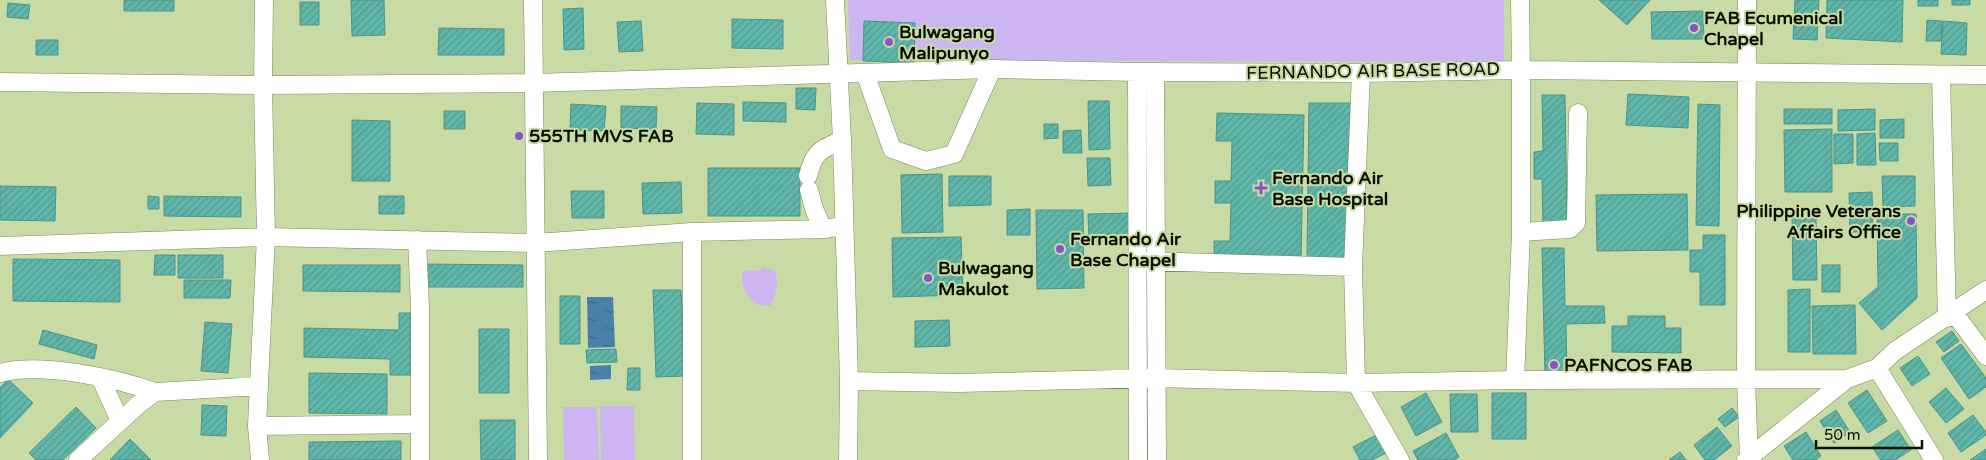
<svg xmlns="http://www.w3.org/2000/svg" width="1986" height="460" viewBox="0 0 1986 460" font-family="'Varela Round',sans-serif">
  <style>
    .green { fill: #ccb5f0 }
    .water { fill: url(#water-ripples) }
    .building { fill: url(#building-hatch); stroke: #4c9389 }
    .lines { fill: none; stroke-linecap: round; stroke-linejoin: round }
    .minor-casing { stroke: #7a8957; stroke-width: 19 }
    .minor { stroke: #fff; stroke-width: 18 }
    .poi-dot { fill: #8a52c9; stroke: #c9dba5; stroke-width: 2 }
    .labels { text-anchor: middle; dominant-baseline: central; stroke-width: 4; stroke-linejoin: round; paint-order: stroke }
    .poi-label { font-size: 18px; font-weight: bold; fill: #0a0f00; stroke: #c9dba5; text-anchor: start }
    .street-label { font-size: 18px; fill: #0a0f00; stroke: #c9dba5 }
  </style>
  <defs>
    <pattern id="water-ripples" width="26" height="14" patternUnits="userSpaceOnUse" patternTransform="scale(1.25)"><rect width="26" height="14" fill="#4a81ab"/><path d="M2 4q2-2 4 0t4 0M15 11q2-2 4 0t4 0" fill="none" stroke="#3c6889"/></pattern>
    <pattern id="building-hatch" width="6" height="6" patternUnits="userSpaceOnUse" patternTransform="scale(1.25)"><rect width="6" height="6" fill="#5fb6a9"/><path d="M-1 1l2-2M0 6l6-6M5 7l2-2" fill="none" stroke="#519b90"/></pattern>
  </defs>
  <rect width="100%" height="100%" fill="#c9dba5"/>
  <!-- green -->
  <path class="green" d="M848,0H1504V62L850,60Z
    M764,267L775,271C779,280 776,298 770,306C764,306 759,306 754,302C746,296 737,279 745,270L759,271Z
    M600,406H634L635,460H601Z
    M563,407H597L599,460H564Z"/>
  <!-- water -->
  <path class="water" d="M587,297H613L615,347L588,348Z
    M611,365V379L590,380V366Z"/>
  <!-- building -->
  <path class="building" d="M124,0H174V11H124Z
    M351,0H384L385,35L352,36Z
    M1599,0H1650L1627,25Z
    M1795,0H1819L1817,40L1793,39Z
    M1827,0H1903L1902,42L1826,38Z
    M1918,0H1938V6H1918Z
    M1952,0H1970V5H1952Z
    M300,2H319V25H300Z
    M8,3L30,5L28,19L7,17Z
    M583,8L584,49L564,50L563,9Z
    M1703,11L1704,39H1652L1651,12Z
    M732,19L783,20V49L732,48Z
    M1927,20L1942,21L1941,41H1926Z
    M641,21L643,51L619,52L617,22Z
    M864,21L915,23L914,63L863,61Z
    M1943,21L1967,23L1966,55L1941,54Z
    M439,28L504,29V55H438Z
    M36,40H58V55H36Z
    M796,88H816L815,110L796,109Z
    M1628,94L1689,97L1688,128L1626,125Z
    M1542,95H1565L1567,225L1543,226L1542,179H1534V152L1543,151Z
    M1088,101H1109L1110,149L1089,150Z
    M743,102L786,103V122L743,121Z
    M697,103L734,104V135L696,134Z
    M1309,103H1354L1353,259L1307,258Z
    M571,104L606,106L604,131L570,130Z
    M1698,104L1720,105L1719,226L1696,225Z
    M621,106L657,107L656,129L621,128Z
    M1784,109H1832V124H1784Z
    M1875,109V130L1838,131V110Z
    M444,111H465V129H444Z
    M1217,113L1304,115L1301,260L1214,257V241H1230L1231,203H1215V181H1231L1232,141H1216Z
    M1904,119V138H1880V120Z
    M352,120L390,121V181H352Z
    M1044,124H1058V138L1044,139Z
    M1832,129V192H1785L1784,130Z
    M1081,130L1082,153H1063V131Z
    M1875,133L1876,165H1857V134Z
    M1834,134H1853V163L1834,164Z
    M1879,143H1898V161H1880Z
    M1087,158H1110L1111,185L1088,186Z
    M708,168H800V216H708Z
    M942,174L943,232L902,233L901,175Z
    M949,176H991V205L949,206Z
    M1882,176H1915V206L1883,207Z
    M681,182L682,213L643,214L642,183Z
    M0,186L56,187L55,221L0,220Z
    M571,191H604V218H572Z
    M1872,192L1873,232H1850L1849,193Z
    M1687,194L1688,250L1597,251L1596,195Z
    M148,196L159,197V209H148Z
    M164,196L241,197V217L164,216Z
    M379,196H404V214H379Z
    M1030,209V235H1007V210Z
    M1036,210H1083L1084,288L1037,289Z
    M1132,213L1133,242L1089,243L1088,214Z
    M1877,214H1916L1917,298L1882,330L1859,303L1878,287Z
    M1792,218H1816L1817,280H1793Z
    M1703,235H1725V305H1700V272H1690V250H1703Z
    M961,237L963,295L893,297L892,238Z
    M1542,248H1564L1565,306H1604L1605,323L1566,324L1567,376H1545Z
    M155,255H175V275H154Z
    M178,255H223V278H178Z
    M13,259L120,260V302L13,301Z
    M422,264L523,265V287H423Z
    M303,265H400V292L303,291Z
    M1822,265H1840V292H1822Z
    M184,280H231L230,298H184Z
    M1810,289V352H1788V290Z
    M653,290H681L685,376L656,377Z
    M560,296H580V344H560Z
    M1855,305L1856,354H1813L1812,306Z
    M399,313H414L413,375H390V359L304,357V328L399,330Z
    M1628,316H1665V328H1681V353L1612,352V326H1628Z
    M949,320L950,346L915,347V321Z
    M205,322L232,324L228,373L201,371Z
    M479,329H509V393H479Z
    M43,330L97,345L94,359L39,344Z
    M1952,331L1959,341L1944,352L1936,342Z
    M1961,344L1986,378V387L1969,399L1941,358Z
    M616,349L617,362L587,363L586,350Z
    M1918,356L1930,374L1912,386L1900,368Z
    M628,368H640V390H627Z
    M309,373L387,374V414L309,413Z
    M8,379L33,403L0,438V388Z
    M1946,388L1964,409L1946,423L1929,402Z
    M1867,390L1887,421L1868,433L1848,403Z
    M1426,393L1442,422L1416,436L1401,407Z
    M1492,393H1526V439H1492Z
    M1450,394H1477L1478,432H1451Z
    M202,405L227,406L226,436L201,435Z
    M76,407L96,428L63,460H36L29,453Z
    M1732,408L1739,417L1725,427L1718,419Z
    M1836,410L1850,432L1834,443L1820,421Z
    M1973,415L1986,432V435L1961,452L1948,433Z
    M480,420H515V460H481Z
    M1717,427L1732,446L1714,460H1705L1694,445Z
    M1898,430L1911,450L1895,460H1881L1872,447Z
    M1806,432L1821,456L1816,460H1793L1784,446Z
    M1380,433L1390,451L1372,460H1360L1353,447Z
    M1446,433L1459,457L1454,460H1418L1413,451Z
    M130,439L151,460H110Z
    M401,441V460H309V442Z
    M1986,449V460H1970Z
    M1680,452L1686,460H1669Z"/>
  <g class="lines">
    <defs>
      <path id="minor" d="M533,0L538,460
        M835,0L842,140L849,381L848,460
        M1747,0L1746,380L1749,460
        M1137,72L1138,460
        M1155,72L1157,460
        M865,73L892,149L926,161L954,154L992,69
        M1361,73L1353,267L1356,383L1400,460
        M1941,76L1947,318
        M0,82L263,85L533,83L992,69L1137,72L1361,73L1521,70L1520,0
        M808,176C814,151 820,150 842,140
        M809,190L814,209L823,229
        M692,232V460
        M1521,232L1570,229L1576,223L1578,113
        M417,240L420,307V460
        M0,246L266,237L535,243L692,232L823,229L844,226
        M1145,261L1353,267
        M1954,313L1986,356
        M1877,368L1934,460
        M0,373C41,362 115,378 155,392
        M100,377L120,421
        M1515,380L1521,232V70L1986,75
        M849,381L959,383L1156,378L1356,383L1515,380L1847,379L1877,368L1895,351L1986,290
        M257,426L420,424
        M78,460L139,404L155,392L259,386
        M260,460L257,426L266,237L263,85L264,0
        M1746,460L1847,379"/>
    </defs>
    <!-- minor casing -->
    <use href="#minor" class="minor-casing"/>
    <!-- minor -->
    <use href="#minor" class="minor"/>
  </g>
  <!-- markers -->
  <g class="poi-dot">
    <circle cx="1694" cy="28" r="5"/>
    <circle cx="889" cy="42" r="5"/>
    <circle cx="519" cy="136" r="5"/>
    <path d="M1258.5 180.5h5v5h5v5h-5v5h-5v-5h-5v-5h5z"/>
    <circle cx="1911" cy="221" r="5"/>
    <circle cx="1060" cy="249" r="5"/>
    <circle cx="928" cy="278" r="5"/>
    <circle cx="1554" cy="365" r="5"/>
  </g>
  <g class="labels">
    <!-- poi labels -->
    <g class="poi-label">
      <text x="1704" y="18">FAB Ecumenical<tspan x="1704" dy="21">Chapel</tspan></text>
      <text x="899" y="32">Bulwagang<tspan x="899" dy="21">Malipunyo</tspan></text>
      <text x="529" y="136">555TH MVS FAB</text>
      <text x="1272" y="178">Fernando Air<tspan x="1272" dy="21">Base Hospital</tspan></text>
      <text x="1901" y="211" text-anchor="end">Philippine Veterans<tspan x="1901" dy="21">Affairs Office</tspan></text>
      <text x="1070" y="239">Fernando Air<tspan x="1070" dy="21">Base Chapel</tspan></text>
      <text x="938" y="268">Bulwagang<tspan x="938" dy="21">Makulot</tspan></text>
      <text x="1564" y="365">PAFNCOS FAB</text>
    </g>
    <!-- street labels -->
    <g class="street-label">
      <text transform="translate(1373 71) rotate(-1)">FERNANDO AIR BASE ROAD</text>
    </g>
  </g>
  <!-- scale -->
  <path d="M1816 440v8h106v-8" fill="none" stroke="#0a0f00" stroke-width="2.5"/>
  <text x="1824" y="440" font-size="15" fill="#0a0f00" stroke="#c9dba5" stroke-width="4" paint-order="stroke">50 m</text>
</svg>
